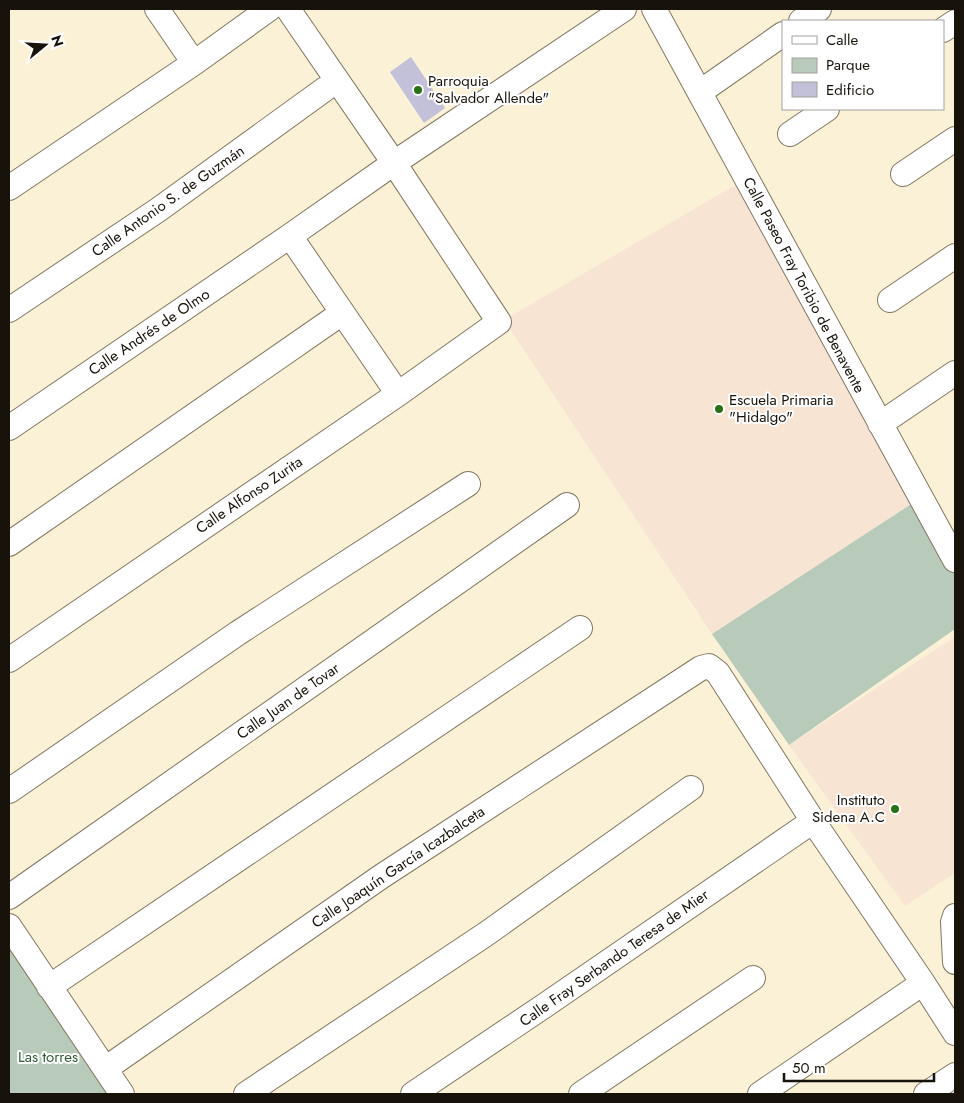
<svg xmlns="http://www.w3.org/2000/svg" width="964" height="1103" viewBox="0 0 964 1103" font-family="Jost,sans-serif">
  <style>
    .education { fill: #f7e4d3 }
    .green { fill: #b8cab9 }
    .building { fill: #c3c0d9 }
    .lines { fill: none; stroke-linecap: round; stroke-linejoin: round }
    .street-casing { stroke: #807760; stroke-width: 26 }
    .street { stroke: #fff; stroke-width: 24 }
    .poi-dot { fill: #287215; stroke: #fff; stroke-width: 2 }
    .labels { text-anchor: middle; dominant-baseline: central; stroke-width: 4; stroke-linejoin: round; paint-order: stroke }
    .poi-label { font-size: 15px; fill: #17130a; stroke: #fff; text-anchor: start }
    .street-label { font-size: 15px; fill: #17130a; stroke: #fff }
    .park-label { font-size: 15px; fill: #305a34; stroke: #fff }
  </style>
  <rect width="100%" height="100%" fill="#fbf1d7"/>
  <!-- education -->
  <path class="education" d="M754,174L922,497L712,634L504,320Z
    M955,637V873L905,906L789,745Z"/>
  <!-- green -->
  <path class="green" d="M922,497L955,557V629L789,745L712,634Z
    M9,931L118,1094H9Z"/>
  <!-- building -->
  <path class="building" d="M411,57L445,108L424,123L390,72Z"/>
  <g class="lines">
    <defs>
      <path id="street" d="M157,9L194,63
        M654,9L955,560
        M801,21L819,9
        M943,30L955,22
        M700,92L783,34
        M790,134L827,109
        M903,174L955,139
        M9,188L194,63L269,9
        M290,236L398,394
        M890,300L955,256
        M9,310L158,210L325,89
        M880,424L955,373
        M9,428L290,236L394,163L624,9
        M9,544L342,313
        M9,660L398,394L499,322L394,163L288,9
        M9,791L238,633L468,484
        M9,897L567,505
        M955,916L953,922L955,962
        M9,926L122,1094
        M49,987L580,628
        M105,1069L382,876L701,668L709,666L718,673L813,821L923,983L955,1033
        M246,1094L486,934L691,788
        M413,1094L544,1006L813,821
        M581,1094L753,978
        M760,1094L923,983
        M926,1094L955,1075"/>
    </defs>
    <!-- street casing -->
    <use href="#street" class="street-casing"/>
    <!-- street -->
    <use href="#street" class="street"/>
  </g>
  <!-- markers -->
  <g class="poi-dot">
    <circle cx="418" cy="90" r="5"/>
    <circle cx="719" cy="409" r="5"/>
    <circle cx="895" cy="809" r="5"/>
  </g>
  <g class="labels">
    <!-- poi labels -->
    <g class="poi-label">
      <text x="428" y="81">Parroquia<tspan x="428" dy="17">"Salvador Allende"</tspan></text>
      <text x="729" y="400">Escuela Primaria<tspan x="729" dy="17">"Hidalgo"</tspan></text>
      <text x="885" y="800" text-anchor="end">Instituto<tspan x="885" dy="17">Sidena A.C</tspan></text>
    </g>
    <!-- street labels -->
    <g class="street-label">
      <text transform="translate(168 201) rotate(-35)">Calle Antonio S. de Guzmán</text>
      <text transform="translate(804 285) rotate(62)">Calle Paseo Fray Toribio de Benavente</text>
      <text transform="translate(149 332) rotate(-34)">Calle Andrés de Olmo</text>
      <text transform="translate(249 495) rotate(-34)">Calle Alfonso Zurita</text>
      <text transform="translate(288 701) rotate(-35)">Calle Juan de Tovar</text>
      <text transform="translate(398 867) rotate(-34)">Calle Joaquín García Icazbalceta</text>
      <text transform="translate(614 958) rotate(-35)">Calle Fray Serbando Teresa de Mier</text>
    </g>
    <!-- park labels -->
    <g class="park-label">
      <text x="48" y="1057">Las torres</text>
    </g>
  </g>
  <!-- border -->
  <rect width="964" height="1103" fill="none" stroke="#17130a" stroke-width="20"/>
  <!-- legend -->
  <rect x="782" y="20" width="162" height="90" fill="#ffffff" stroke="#a2a19d"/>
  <rect x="792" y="36" width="25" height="8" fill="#ffffff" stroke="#a2a19d"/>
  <text x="826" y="45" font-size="15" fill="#17130a">Calle</text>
  <rect x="792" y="58" width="25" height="15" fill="#b8cab9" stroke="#a2a19d"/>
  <text x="826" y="70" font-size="15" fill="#17130a">Parque</text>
  <rect x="792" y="82" width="25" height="15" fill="#c3c0d9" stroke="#a2a19d"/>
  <text x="826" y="95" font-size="15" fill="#17130a">Edificio</text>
  <!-- north arrow -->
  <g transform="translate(45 45) rotate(72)" stroke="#ffffff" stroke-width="4" paint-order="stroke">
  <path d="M0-4L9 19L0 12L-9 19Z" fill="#17130a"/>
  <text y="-8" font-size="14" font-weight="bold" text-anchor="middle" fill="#17130a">N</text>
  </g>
  <!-- scale -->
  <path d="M784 1073v8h150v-8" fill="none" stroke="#17130a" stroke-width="2.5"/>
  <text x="792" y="1073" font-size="15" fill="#17130a" stroke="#ffffff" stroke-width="4" paint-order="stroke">50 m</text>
</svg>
